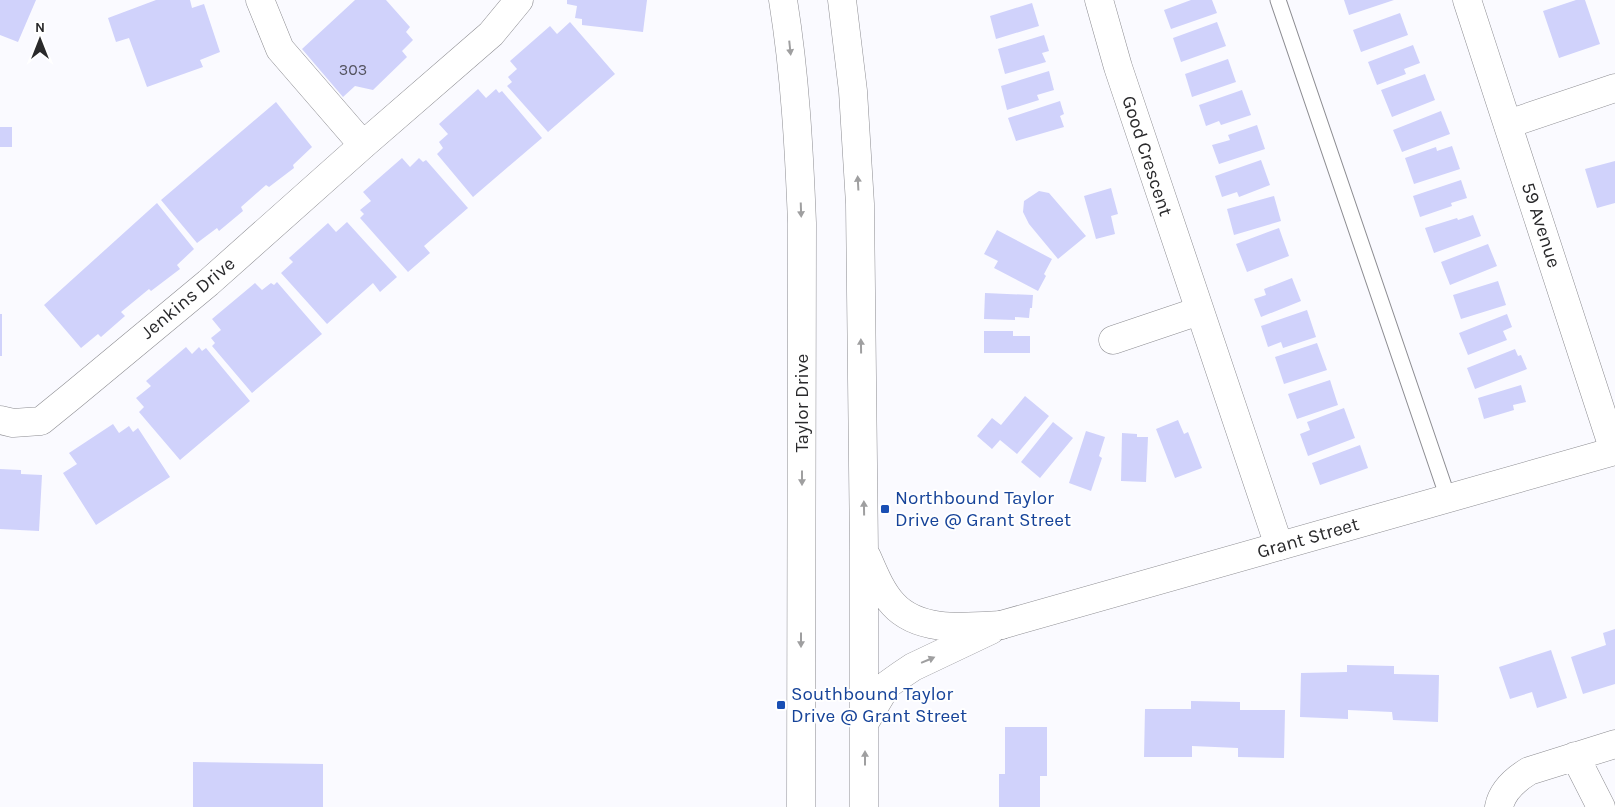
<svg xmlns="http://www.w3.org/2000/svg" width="1615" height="807" viewBox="0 0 1615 807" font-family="Karla,sans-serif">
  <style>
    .building { fill: #d0d2fb }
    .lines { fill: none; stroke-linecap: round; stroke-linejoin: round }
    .service-casing { stroke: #8d8d92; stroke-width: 17 }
    .minor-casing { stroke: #8d8d92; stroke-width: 29 }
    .tertiary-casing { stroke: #8d8d92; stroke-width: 29 }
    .secondary-casing { stroke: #8d8d92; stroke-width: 29 }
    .service { stroke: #fff; stroke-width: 15 }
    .minor { stroke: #fff; stroke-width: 28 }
    .tertiary { stroke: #fff; stroke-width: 28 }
    .secondary { stroke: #fff; stroke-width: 28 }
    .oneway { fill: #9f9fa0 }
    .transit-dot { fill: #1a4fb4; stroke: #fff; stroke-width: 2 }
    .labels { text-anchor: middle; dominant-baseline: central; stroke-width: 4; stroke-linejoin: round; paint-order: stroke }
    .number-label { font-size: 16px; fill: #53535f }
    .street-label { font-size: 19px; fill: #29292b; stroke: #fff }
    .transit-label { font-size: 19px; fill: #164399; stroke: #fff; text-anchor: start }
  </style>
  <rect width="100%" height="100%" fill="#fafaff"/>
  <!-- building -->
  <path class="building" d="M0,0H36L18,42L0,35Z
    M156,0H190L192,8L204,4L220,52L200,60L203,67L147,87L129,38L116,42L108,18Z
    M355,0H386L410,27L406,32L413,40L402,51L407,57L373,90L355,86L343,97L302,49Z
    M567,0H647L643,32L582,25V19L575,18L577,6L567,4Z
    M1191,0H1212L1217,13L1171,29L1164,10Z
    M1344,0H1394L1349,15Z
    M1576,0H1585L1600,44L1559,58L1543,11Z
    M1032,3L1039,26L996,39L990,16Z
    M1400,13L1408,35L1361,52L1353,30Z
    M570,22L615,74L548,132L507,86L512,82L508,77L517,69L510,61L550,26L557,34Z
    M1217,22L1226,46L1181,62L1173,38Z
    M1044,35L1049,51L1042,53L1046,62L1005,74L998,49Z
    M1413,45L1420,63L1404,69L1406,74L1377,85L1368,62Z
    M1228,59L1236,82L1192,97L1185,74Z
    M1049,71L1054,90L1037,95L1039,100L1007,110L1001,86Z
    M1425,74L1435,100L1392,117L1381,90Z
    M478,89L486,98L496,89L499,93L502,91L542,138L473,197L437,154L443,148L439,142L448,134L439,124Z
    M1242,90L1251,115L1221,125L1219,121L1206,126L1199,105Z
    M1060,101L1064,114L1060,116L1064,127L1016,141L1008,118Z
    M276,102L312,147L293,165L294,168L269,187L266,185L241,207L243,211L219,231L217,228L197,243L161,200Z
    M1441,111L1450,134L1402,152L1393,130Z
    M1257,125L1265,149L1219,164L1212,145L1230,140L1228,135Z
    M0,127H12V147H0Z
    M1452,146L1460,169L1414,184L1405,158L1436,147L1437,151Z
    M402,158L410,167L419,158L423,162L426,160L468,208L424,246L430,253L408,272L360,218L364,214L360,210L371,201L363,192Z
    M1261,160L1270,185L1239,197L1237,192L1222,197L1215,176Z
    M1615,161V203L1597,208L1585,169Z
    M1461,180L1467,198L1451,203L1452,206L1420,217L1413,196Z
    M1111,188L1118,214L1111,216L1115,234L1096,239L1084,196Z
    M1039,191L1049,193L1086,236L1058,259L1029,224L1023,212L1024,201Z
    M1274,196L1281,221L1234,235L1227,209Z
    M157,203L194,249L177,265L180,269L151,291L149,289L121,312L125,316L101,337L98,334L81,348L44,305Z
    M1473,215L1481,236L1434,253L1425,228L1457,218L1458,220Z
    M347,222L397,277L380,292L373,283L327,324L281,273L293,262L289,258L328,223L336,232Z
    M1279,228L1289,256L1247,272L1236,244Z
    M997,230L1052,259L1044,274L1046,276L1038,291L994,268L998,261L984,254Z
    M1488,244L1497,266L1450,285L1441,262Z
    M1292,278L1301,301L1261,317L1254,299L1266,295L1264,289Z
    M1498,281L1506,305L1461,319L1453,295Z
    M277,282L322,334L252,393L212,346L215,343L211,338L221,330L212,319L255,283L262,290L271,283L274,285Z
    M985,293L1033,295L1032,308H1030L1029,318L1015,317V320L984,319Z
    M1307,310L1316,337L1283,348L1281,342L1268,347L1261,326Z
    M0,314H2V356H0Z
    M1507,314L1512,327L1503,331L1507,340L1468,355L1459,333Z
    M984,331H1013V336H1030V353H984Z
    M1317,343L1327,370L1284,384L1275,357Z
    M186,347L192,354L199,347L202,351L206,348L250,401L180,460L139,412L144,407L136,398L151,386L146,381Z
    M1515,349L1518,356L1521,355L1527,369L1475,389L1467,368Z
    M1330,380L1338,405L1297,419L1288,394Z
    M1521,385L1526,402L1513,405L1514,410L1484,419L1478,398Z
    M1025,396L1049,416L1017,454L1000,440L992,449L977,436L992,418L1001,425Z
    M1344,408L1355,438L1308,456L1300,434L1310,430L1307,422Z
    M1178,420L1184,434L1188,432L1202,468L1175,478L1156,429Z
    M1053,422L1073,438L1040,478L1021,462Z
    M113,424L119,433L129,426L133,432L138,428L170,477L96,525L63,473L77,464L69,453Z
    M1086,431L1105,437L1099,456L1102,458L1091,491L1069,483Z
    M1122,433L1137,434V437H1148L1146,482L1121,481Z
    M1360,445L1368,468L1320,485L1312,463Z
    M0,469L21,470V474L42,475L39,531L0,529Z
    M1615,629V684L1583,694L1571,657L1606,645L1603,633Z
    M1551,650L1567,698L1537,708L1532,692L1510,699L1499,667Z
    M1347,665L1394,666V674L1439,675L1438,722L1393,720L1392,712L1348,710V719L1300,717L1301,673L1347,672Z
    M1191,701L1240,702V710H1285L1284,758L1238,757V748L1192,746V757H1144L1145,709H1191Z
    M1005,727H1047V776H1040V807H999V774H1005Z
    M193,762L323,764V807H193Z"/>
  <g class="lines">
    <defs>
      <path id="service" d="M1278,0L1448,498"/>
      <path id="minor" d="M260,0L280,49L363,145
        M1099,0L1118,67L1279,546
        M1508,124L1615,88
        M1113,340L1199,311
        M0,420L13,423L41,421L73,395L208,283L363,145L491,34L519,0
        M1575,756L1601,807
        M1499,807C1502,791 1516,779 1529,771L1615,744"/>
      <path id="tertiary" d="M1467,0L1614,451
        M1001,625L1615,451"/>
      <path id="secondary" d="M783,0C795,74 799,148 802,223L801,807
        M842,0L853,91L860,204L864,551V807
        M867,557C874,573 881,591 893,604C919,633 967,627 1001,625
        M865,722L887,685L901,675L913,667L991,630"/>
    </defs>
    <!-- service casing -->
    <use href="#service" class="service-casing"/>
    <!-- minor casing -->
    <use href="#minor" class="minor-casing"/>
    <!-- tertiary casing -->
    <use href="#tertiary" class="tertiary-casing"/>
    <!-- secondary casing -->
    <use href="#secondary" class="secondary-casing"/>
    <!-- service -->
    <use href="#service" class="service"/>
    <!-- minor -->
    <use href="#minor" class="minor"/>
    <!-- tertiary -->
    <use href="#tertiary" class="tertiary"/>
    <!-- secondary -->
    <use href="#secondary" class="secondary"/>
  </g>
  <!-- one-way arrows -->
  <defs><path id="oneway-solid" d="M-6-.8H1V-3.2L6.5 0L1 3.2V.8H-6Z" transform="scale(1.25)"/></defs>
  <g class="oneway">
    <use href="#oneway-solid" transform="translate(790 48) rotate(84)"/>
    <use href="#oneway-solid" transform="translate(858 183) rotate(-93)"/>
    <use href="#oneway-solid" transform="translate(801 210) rotate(88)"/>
    <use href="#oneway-solid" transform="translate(861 346) rotate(-91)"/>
    <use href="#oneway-solid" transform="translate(802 478) rotate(90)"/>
    <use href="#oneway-solid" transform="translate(864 508) rotate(-91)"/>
    <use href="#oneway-solid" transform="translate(801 640) rotate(90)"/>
    <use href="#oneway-solid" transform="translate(928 660) rotate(-23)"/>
    <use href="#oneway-solid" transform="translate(865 758) rotate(-90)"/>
  </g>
  <!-- markers -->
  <g class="transit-dot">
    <rect x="880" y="504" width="10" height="10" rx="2.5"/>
    <rect x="776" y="700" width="10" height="10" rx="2.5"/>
  </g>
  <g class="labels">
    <!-- number labels -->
    <g class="number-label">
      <text x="353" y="69">303</text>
    </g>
    <!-- street labels -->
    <g class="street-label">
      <text transform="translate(1147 156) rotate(72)">Good Crescent</text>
      <text transform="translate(1541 225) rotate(72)">59 Avenue</text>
      <text transform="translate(188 298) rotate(-40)">Jenkins Drive</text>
      <text transform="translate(802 403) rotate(-90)">Taylor Drive</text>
      <text transform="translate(1308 538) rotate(-16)">Grant Street</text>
    </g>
    <!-- transit labels -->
    <g class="transit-label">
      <text x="895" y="498">Northbound Taylor<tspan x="895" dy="22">Drive @ Grant Street</tspan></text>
      <text x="791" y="694">Southbound Taylor<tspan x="791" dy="22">Drive @ Grant Street</tspan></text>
    </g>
  </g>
  <!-- north arrow -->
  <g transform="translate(40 40)" stroke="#ffffff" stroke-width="4" paint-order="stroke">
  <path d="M0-4L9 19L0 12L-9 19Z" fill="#29292b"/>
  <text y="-8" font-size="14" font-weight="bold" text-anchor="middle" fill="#29292b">N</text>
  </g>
</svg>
